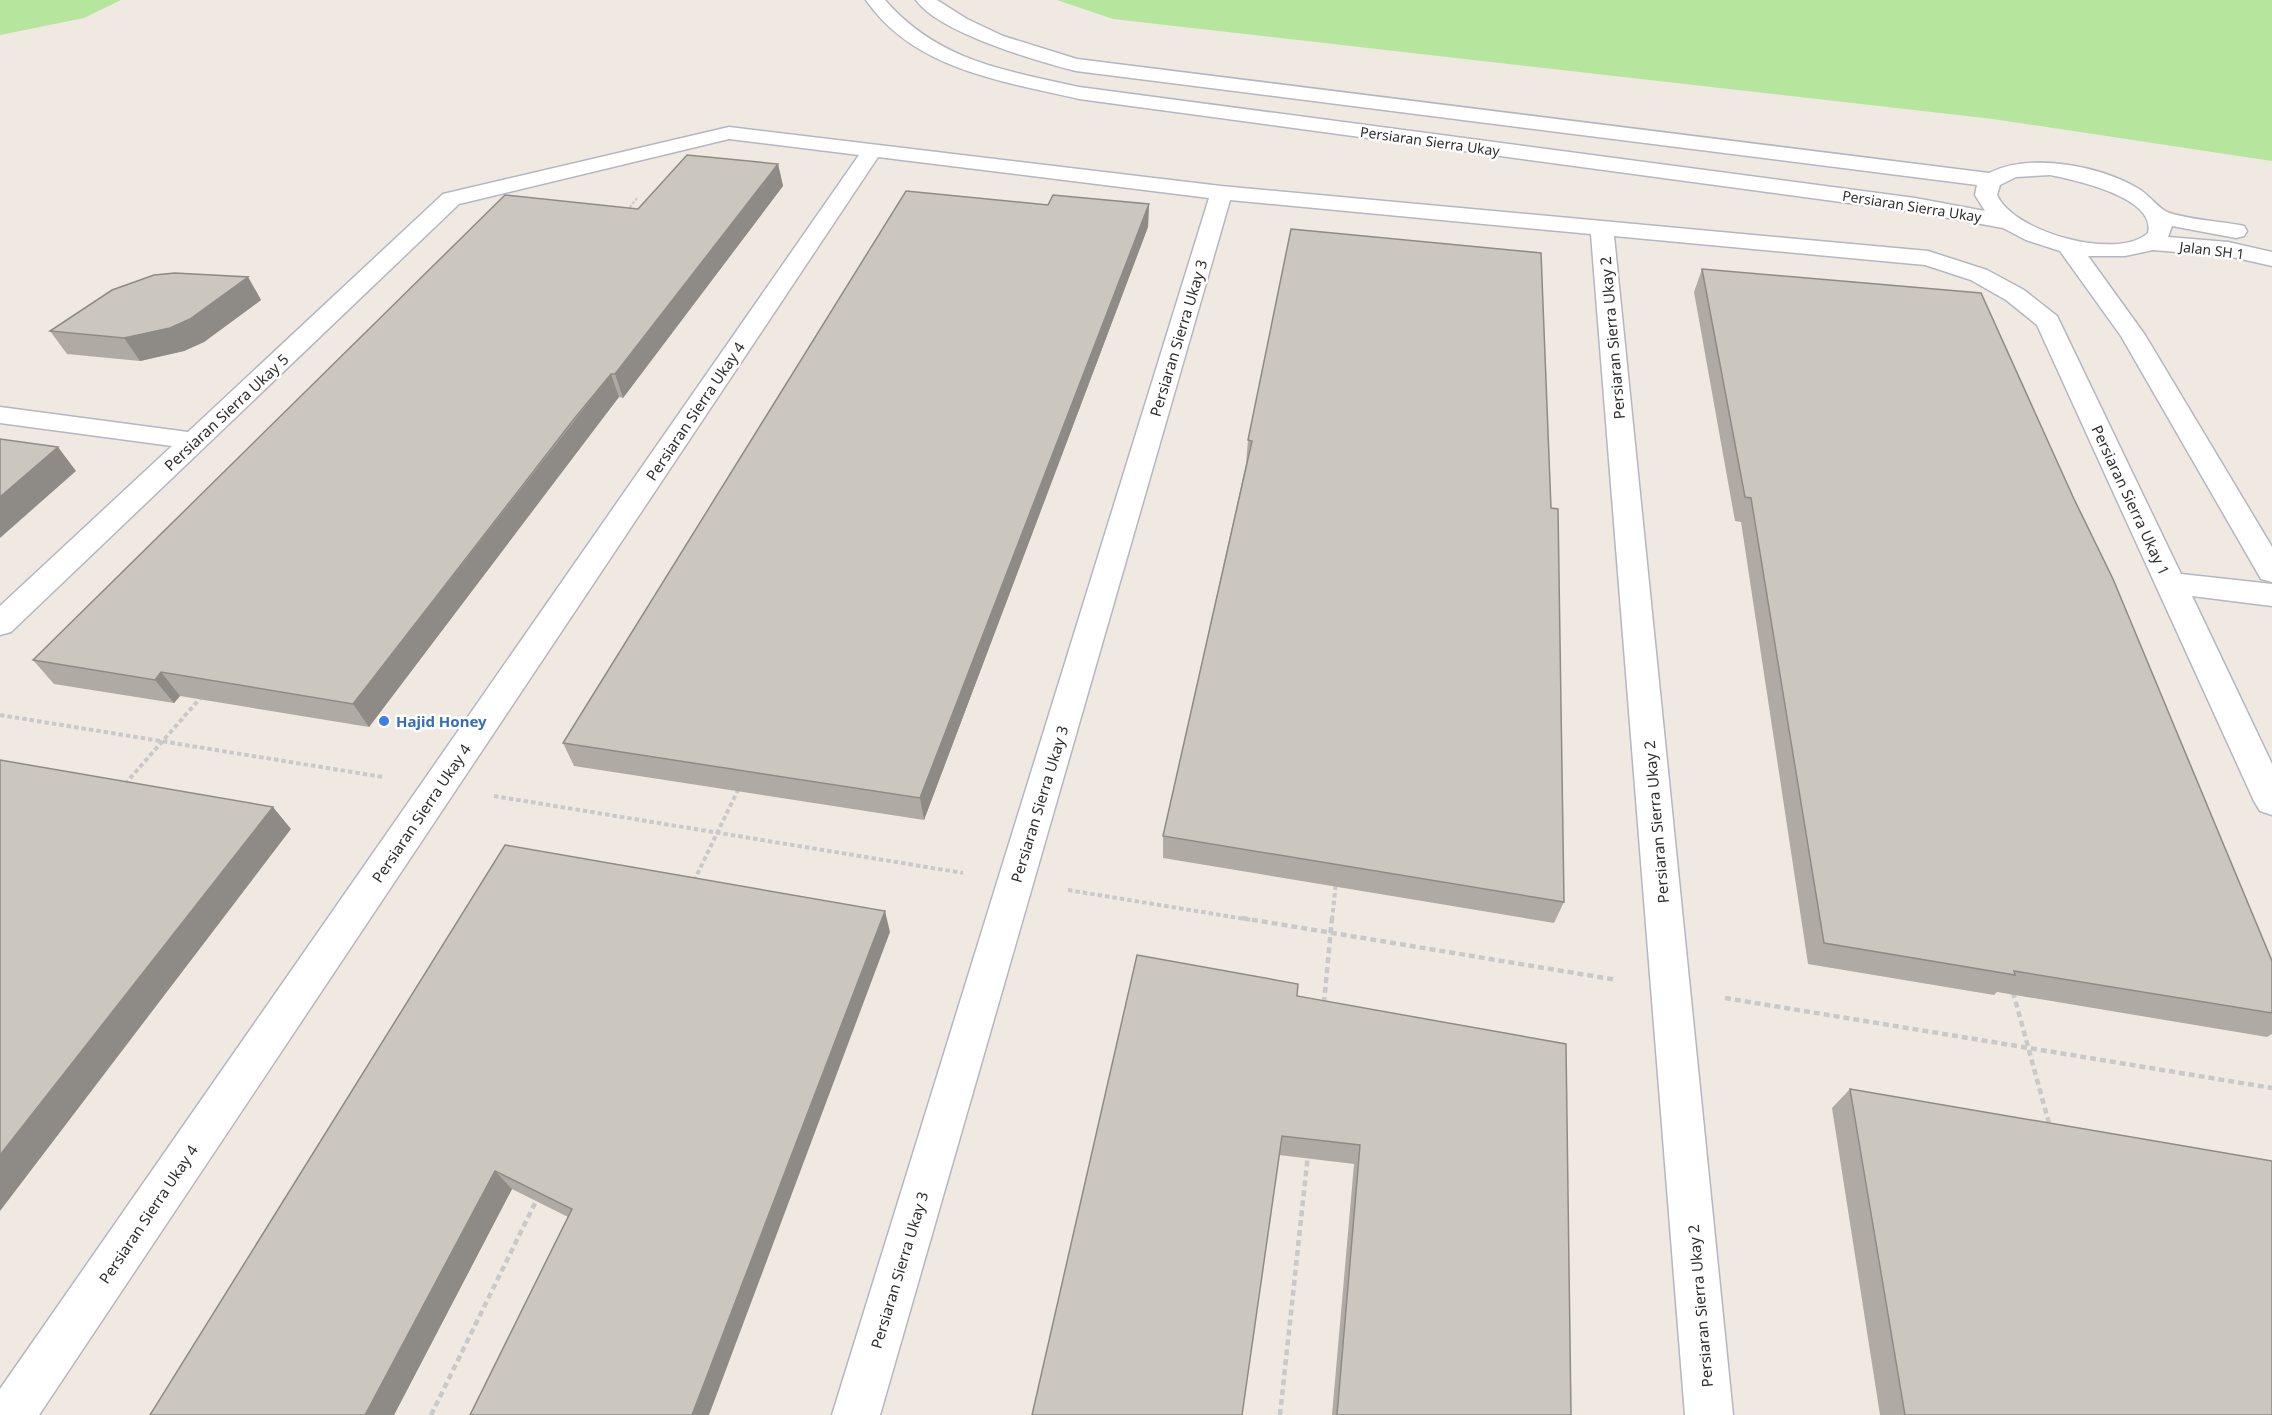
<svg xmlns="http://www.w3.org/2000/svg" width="2272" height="1415" viewBox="0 0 2272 1415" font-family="'Noto Sans',sans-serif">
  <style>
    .green { fill: #b6e59e }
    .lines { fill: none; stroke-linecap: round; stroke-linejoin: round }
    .minor-casing { stroke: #b4b7c1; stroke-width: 3 }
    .path-far2 { stroke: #c9c9c9; stroke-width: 2; stroke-dasharray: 3 1.5; stroke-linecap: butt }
    .path-far1 { stroke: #c9c9c9; stroke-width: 4; stroke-dasharray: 4.5 3; stroke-linecap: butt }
    .path { stroke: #c9c9c9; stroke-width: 4.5; stroke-dasharray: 6 4; stroke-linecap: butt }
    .minor { fill: #fff; fill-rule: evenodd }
    .wall { fill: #afaba4 }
    .shaded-wall { fill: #8e8b86 }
    .building { fill: #cbc7bf; stroke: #8e8b86; stroke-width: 1.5 }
    .shop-dot { fill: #3f7fe0; stroke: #fff; stroke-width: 2 }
    .labels { text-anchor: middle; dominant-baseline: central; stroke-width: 5; stroke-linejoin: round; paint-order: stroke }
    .far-street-label { font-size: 14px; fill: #2e2e2e; stroke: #fff }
    .street-label { font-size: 15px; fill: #2e2e2e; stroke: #fff }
    .shop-label { font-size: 15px; font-weight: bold; fill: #366cbe; stroke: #fff; text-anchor: start }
  </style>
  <rect width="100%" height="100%" fill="#efe9e1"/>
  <!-- green -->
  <path class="green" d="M0,0H121L84,18L0,35Z
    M1057,0H2272V161L1993,119L1113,19Z"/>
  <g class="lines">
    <defs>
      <path id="minor" d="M866,0H885C938,61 1004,70 1079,87L1915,198L1985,211L1975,195L1977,185L1076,71C1037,61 939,33 916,0H937L967,19L1003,36L1077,59L1989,173C2030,152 2101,166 2139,189C2149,195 2158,208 2167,212C2188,220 2221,221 2244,226L2247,231L2244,236L2236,238L2172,226L2168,237L2228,242L2272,252V266L2228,256L2153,250L2125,256H2088L2145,335L2272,547V582L2261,579L2121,336L2060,251L2026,240L2003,228L1915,212L1079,99C1003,81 914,70 866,0ZM2050,175C2074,180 2157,197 2148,233C2118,261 2014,233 1997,195L2000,185L2016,177Z
        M729,127L1221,186L1928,251L1987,270L2024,290L2057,316L2181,574L2272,584V606L2192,596L2272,764V815L2260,811L2254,801L2037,325L2006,300L1971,280L1925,265L1614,236L1733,1415H1685L1591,234L1230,200L880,1415H832L1209,198L878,157L39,1415H0V1389L859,155L729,139L459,204L11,632L0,635V606L172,446L0,423V407L188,432L443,194Z"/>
    </defs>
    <!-- minor casing -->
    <use href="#minor" class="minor-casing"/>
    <!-- path-far2 -->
    <path class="path-far2" d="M627,211L637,198"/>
    <!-- path-far1 -->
    <path class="path-far1" d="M0,715L383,777
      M125,784L203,695
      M494,796L963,873
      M694,881L739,788
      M1068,890L1251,920
      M1332,920L1336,882"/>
    <!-- path -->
    <path class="path" d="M1242,918L1617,980
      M2013,992L2050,1127
      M1725,998L2272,1088
      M1324,1003L1332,918
      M431,1415L538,1197
      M1280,1415L1308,1154"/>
    <!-- minor -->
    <use href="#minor" class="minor"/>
  </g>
  <!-- wall -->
  <path class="wall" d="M778,164L783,186L623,398L619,397L583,443L369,727L180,696L174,703L54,684L33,660L638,209Z
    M1149,204L1148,227L924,820L574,766L563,743L1048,205Z
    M1291,229L1564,902L1554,923L1163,858V836L1246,464L1248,440Z
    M1702,269L2272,961V1034L2267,1037L1997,992L1994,995L1808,964L1741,522L1735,521L1694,292Z
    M248,277L261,300L204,342L184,351L140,361L67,354L50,331Z
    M505,845L890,932L568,1217L512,1189L394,1415H150Z
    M1297,996L1571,1415H1332L1354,1164L1279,1155Z
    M1850,1089L2272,1415H1880L1832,1108Z"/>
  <!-- shaded-wall -->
  <path class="shaded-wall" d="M778,164L783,186L623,398L615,374Z
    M1149,204L1148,227L924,820L920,798Z
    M248,277L261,300L204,342L184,351L140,361L124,338Z
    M611,374L619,397L369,727L353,704Z
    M58,447L76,471L0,538V497Z
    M161,672L180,696L174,703L155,680Z
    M273,807L291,829L0,1211V1155Z
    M885,911L890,932L709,1415H692Z
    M495,1171L512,1189L394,1415H365Z"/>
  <!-- building -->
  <path class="building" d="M687,155L778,164L615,374H611L574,419L353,704L161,672L155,680L33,660L505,195L638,209Z
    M906,191L1048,205L1053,195L1149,204L920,798L563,743Z
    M1291,229L1541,253L1551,508L1558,509L1564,902L1163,836L1252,441L1248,440Z
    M1702,269L1981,293L2074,499L2113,579L2272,961V1013L2014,971L2015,975L1824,943L1751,498L1745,497Z
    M175,273L248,277L190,319L170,328L124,338L50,331L112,290L154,275Z
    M0,439L58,447L0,497Z
    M0,760L273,807L0,1155Z
    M505,845L885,911L692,1415H470L572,1209L495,1171L365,1415H150Z
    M1137,955L1298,984L1297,996L1566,1044L1571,1415H1337L1360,1145L1282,1136L1242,1415H1032Z
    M1850,1089L2272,1161V1415H1905Z"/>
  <!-- markers -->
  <circle class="shop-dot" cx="384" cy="721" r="6"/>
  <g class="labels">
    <!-- far-street labels -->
    <g class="far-street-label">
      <text transform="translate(1430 141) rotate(8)">Persiaran Sierra Ukay</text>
      <text transform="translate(1912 206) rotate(9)">Persiaran Sierra Ukay</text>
      <text transform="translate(2212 250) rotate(7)">Jalan SH 1</text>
    </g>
    <!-- street labels -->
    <g class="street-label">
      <text transform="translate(1178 338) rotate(-73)">Persiaran Sierra Ukay 3</text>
      <text transform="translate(1612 338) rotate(-95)">Persiaran Sierra Ukay 2</text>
      <text transform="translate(695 411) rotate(-56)">Persiaran Sierra Ukay 4</text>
      <text transform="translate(226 412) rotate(-43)">Persiaran Sierra Ukay 5</text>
      <text transform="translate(2131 500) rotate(65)">Persiaran Sierra Ukay 1</text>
      <text transform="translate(1039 804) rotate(-73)">Persiaran Sierra Ukay 3</text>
      <text transform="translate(421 813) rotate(-56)">Persiaran Sierra Ukay 4</text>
      <text transform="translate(1656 822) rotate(-95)">Persiaran Sierra Ukay 2</text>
      <text transform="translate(148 1214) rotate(-56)">Persiaran Sierra Ukay 4</text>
      <text transform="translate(899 1270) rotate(-73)">Persiaran Sierra Ukay 3</text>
      <text transform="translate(1700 1306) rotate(-95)">Persiaran Sierra Ukay 2</text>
    </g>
    <!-- shop labels -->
    <g class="shop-label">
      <text x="396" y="721">Hajid Honey</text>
    </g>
  </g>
</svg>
